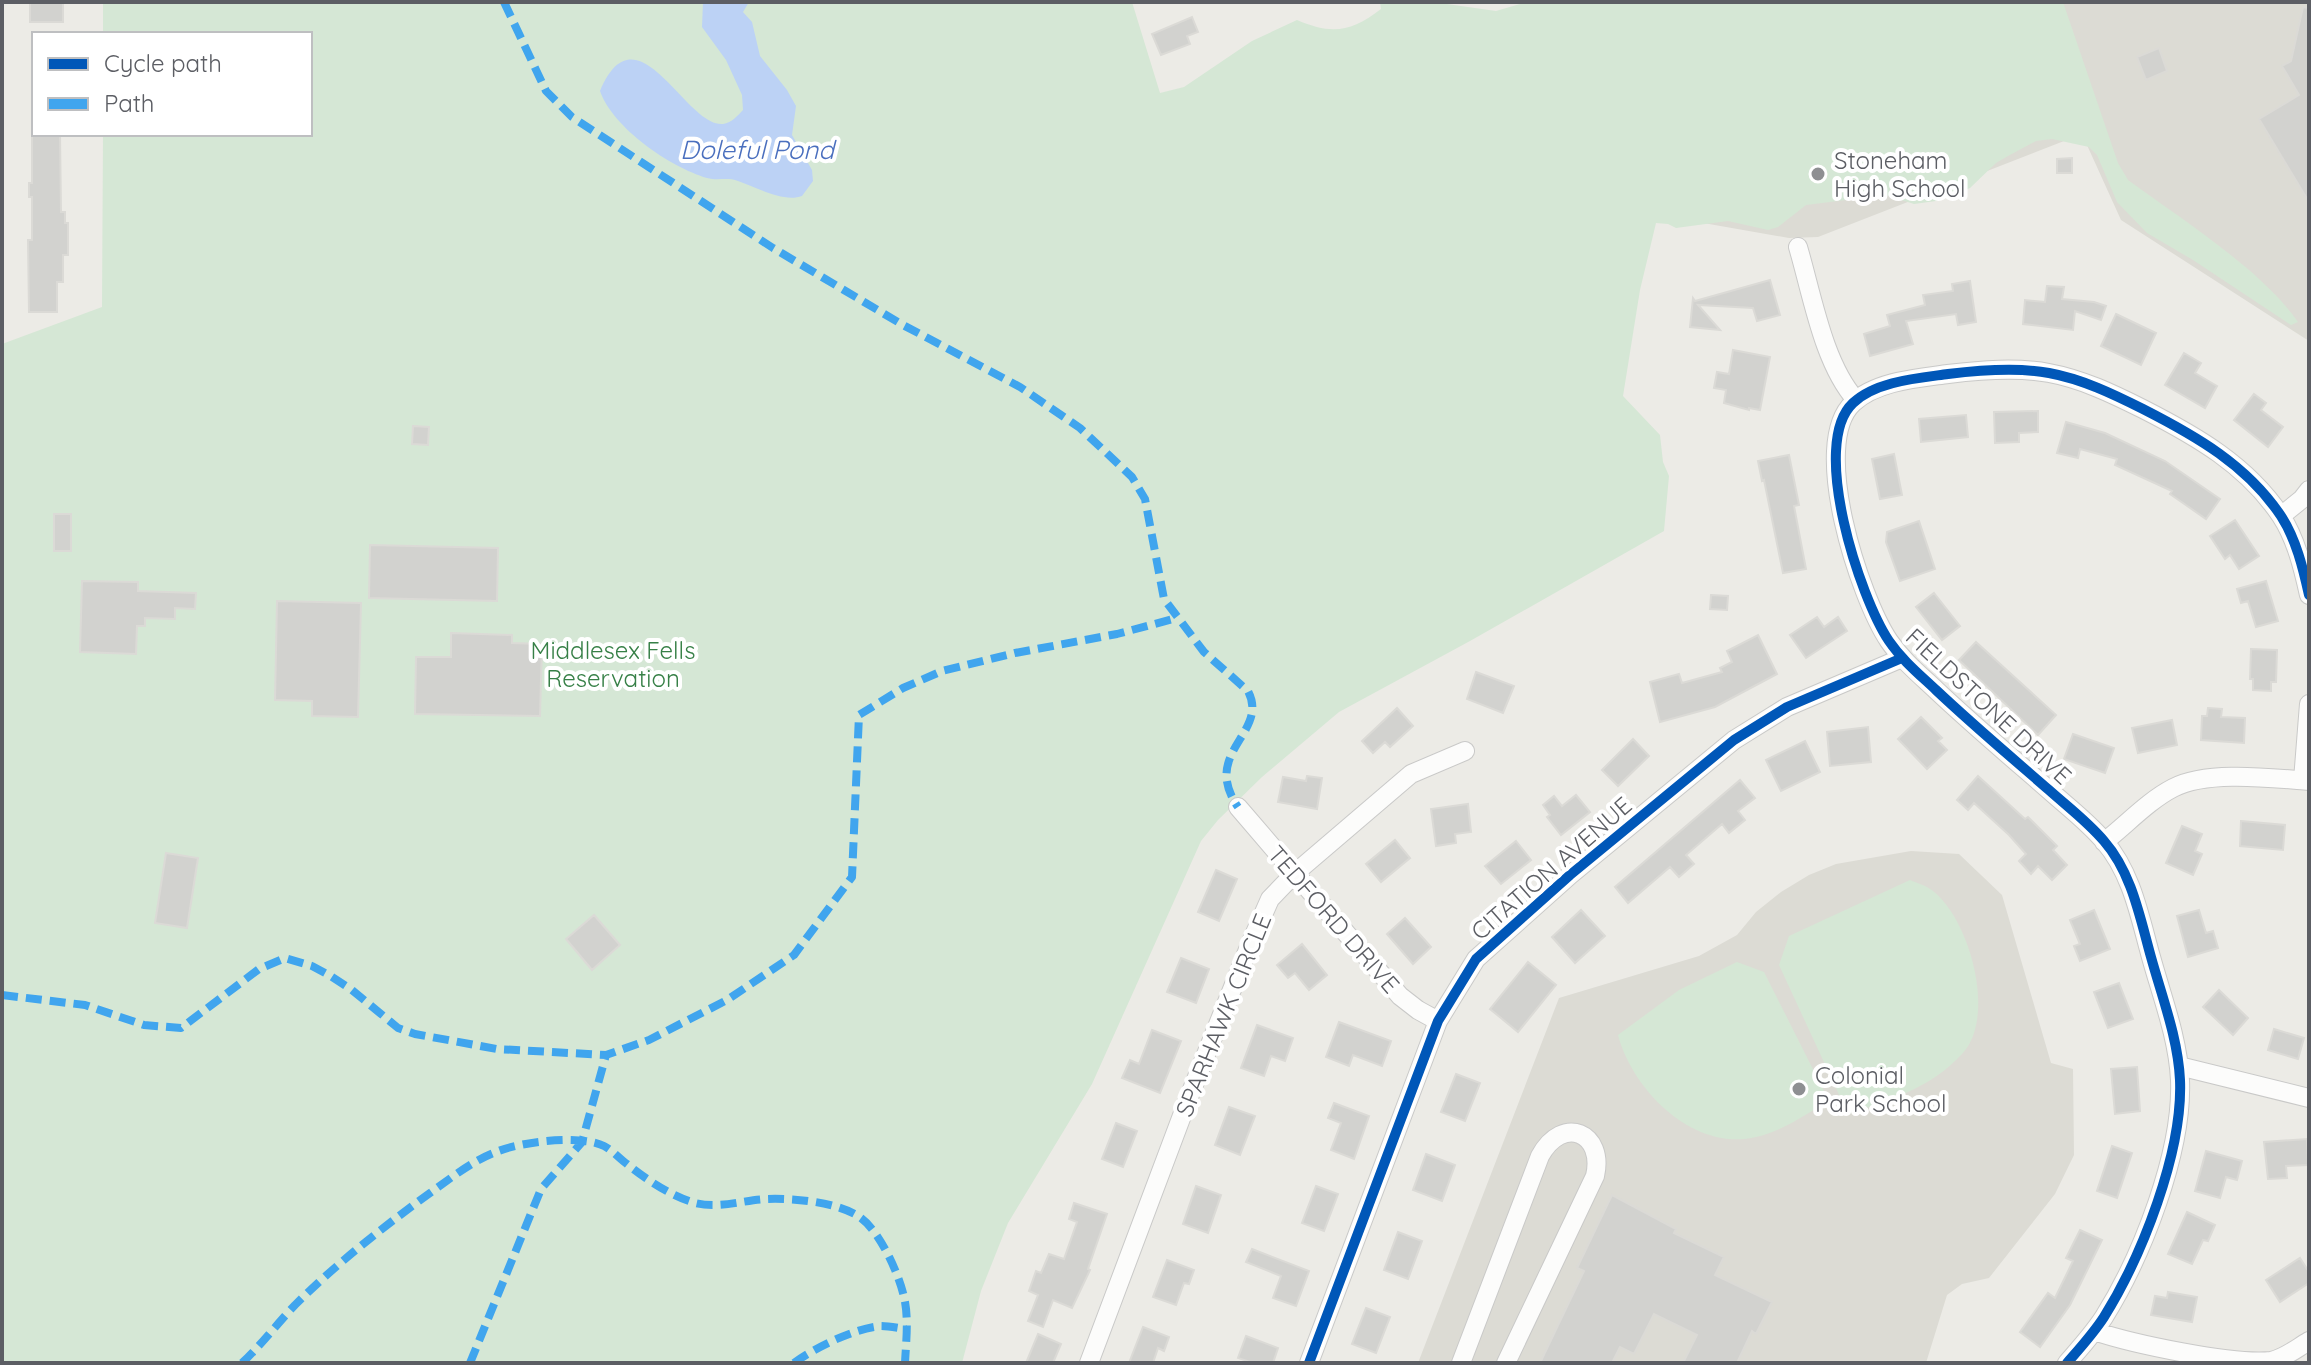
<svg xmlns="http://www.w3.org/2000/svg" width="2311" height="1365" viewBox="0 0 2311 1365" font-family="Quicksand,sans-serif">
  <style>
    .education { fill: #dcdbd4 }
    .green { fill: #d5e7d5 }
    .water { fill: #bcd2f5 }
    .building { fill: #d2d2cf; stroke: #dbdad6; stroke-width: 2 }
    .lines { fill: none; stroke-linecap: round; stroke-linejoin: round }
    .street-casing { stroke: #c9c9c8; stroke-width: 20 }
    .street { stroke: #fcfcfb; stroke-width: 18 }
    .quiet { stroke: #40a5ee; stroke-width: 8; stroke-dasharray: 16 8; stroke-linecap: butt }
    .cycleway-casing { stroke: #fff; stroke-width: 15 }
    .cycleway { stroke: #0057b8; stroke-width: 10 }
    .poi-dot { fill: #8e8f92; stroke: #fff; stroke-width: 3 }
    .labels { text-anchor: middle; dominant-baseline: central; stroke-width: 8; stroke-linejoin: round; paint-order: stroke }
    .poi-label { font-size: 24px; fill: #5c5e64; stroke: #fff; text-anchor: start }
    .park-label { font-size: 24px; fill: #378047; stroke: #fff }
    .street-label { font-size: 24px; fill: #5c5e64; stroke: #fff }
    .water-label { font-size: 26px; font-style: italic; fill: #4a6fbe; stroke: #fff }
  </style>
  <rect width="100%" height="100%" fill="#ecebe6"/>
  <!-- education -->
  <path class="education" d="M1580,2H2309V341L2121,220L2082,134L1818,237L1789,238L1658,215Z
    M1911,851L1959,854L2002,895L2051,1063L2073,1069L2074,1155L2055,1194L1989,1278L1962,1284L1947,1295L1926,1363H1418L1559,998L1699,956L1737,935L1756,912L1781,892L1809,875L1836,864Z"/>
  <!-- green -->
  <path class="green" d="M103,2H1132L1160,93L1184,87L1252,41L1297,20C1332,35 1351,32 1381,9L1380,2H1433L1496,11L1527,2H2063L2118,163L2128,180C2181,219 2261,269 2298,322L2291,325L2193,260L2147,233L2117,202L2097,155L2089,147L2052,139L2036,141L2008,156L1996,163L1970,188L1936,201L1914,204L1886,195L1806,205L1778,227L1768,230L1728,221L1676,228L1668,224L1656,223L1640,290L1623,396L1660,435L1663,462L1669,476L1664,531L1470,641L1339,712L1262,777L1218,820L1201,841L1092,1084L1008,1223L981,1291L962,1363H2V344L102,307L103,134H310V34H103Z
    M1910,880C1917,883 1927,886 1933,891C1970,920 1997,1017 1962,1054C1931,1088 1890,1100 1848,1114L1779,965L1789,936Z
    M1737,962L1764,972L1829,1101C1806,1114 1783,1131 1756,1137C1694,1152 1633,1091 1618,1035L1679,990Z"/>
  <!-- water -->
  <path class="water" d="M703,2H749L743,12L752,22L760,56L787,90L796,106L792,135L812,170L813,181L802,196C783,203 756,187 738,181C728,177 717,181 707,178C670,167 613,128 600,91C637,3 686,128 723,124C732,123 738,115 743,110L742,95L726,60L702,27Z"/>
  <!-- building -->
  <path class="building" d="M30,2H63V22H30Z
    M2303,7L2309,8V202L2259,119L2299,95L2282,66L2291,61Z
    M1192,17L1198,32L1187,36L1190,44L1161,55L1152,34Z
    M2159,48L2167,71L2146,80L2137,57Z
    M32,134H60L61,212H65V223H68V255H63V282H57V312H29L28,240H32V197H29V183H32Z
    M2072,158V173H2057V159Z
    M1770,280L1780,315L1757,321L1753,308L1698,305L1720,330L1690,327L1693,298L1695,301Z
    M1970,281L1976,322L1958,325L1956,314L1906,321L1913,344L1870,356L1864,334L1890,326L1887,315L1925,305L1923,295L1953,291L1952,284Z
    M2047,286L2064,287L2062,299L2094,302L2106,306L2101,320L2075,311L2073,330L2023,324L2025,300L2045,302Z
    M2116,314L2156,333L2141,365L2101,346Z
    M1733,350L1770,357L1760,410L1749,408V410L1724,403L1726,390L1714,388L1717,372L1729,374Z
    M2184,353L2201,363L2195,373L2217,386L2205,408L2165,385Z
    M2254,394L2266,403L2261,410L2283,427L2268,447L2234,420Z
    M2038,411V432L2019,433V442L1995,443L1994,412Z
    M1966,415L1968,437L1921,442L1919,419Z
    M2066,422L2105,433L2165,461L2220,499L2206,519L2170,494L2172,491L2115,465L2117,459L2080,449L2078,458L2057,453Z
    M413,426L429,427L428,445L412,444Z
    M1894,454L1902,495L1880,499L1872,459Z
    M1789,455L1799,505L1794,506L1806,569L1783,573L1764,480L1762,481L1758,461Z
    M54,514H71V551H54Z
    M2235,520L2259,556L2239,569L2230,555L2225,559L2210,536Z
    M1919,521L1935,569L1900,581L1886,542L1887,532Z
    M370,545L498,548L497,601L369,598Z
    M82,581L138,582V591L196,593L195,609L175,608V619L145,618V626H137L136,654L80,652Z
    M2266,581L2278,621L2256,627L2248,601L2241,603L2237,589Z
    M1934,593L1960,626L1942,640L1916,607Z
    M1711,595L1728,596L1727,610L1710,609Z
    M277,601L361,603L358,717L312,716V701L275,700Z
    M1817,617L1824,627L1838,617L1847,631L1806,658L1790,635Z
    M451,633L512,635V643L542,644L540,716L415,714L416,657H451Z
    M1758,635L1777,674L1715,707L1660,722L1650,682L1679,674L1682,683L1722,672L1720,668L1732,662L1727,651Z
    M1976,642L2056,715L2038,735L1959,660Z
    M2251,649L2277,650L2276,682H2271V691L2253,690V679H2250Z
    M1476,672L1514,686L1503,713L1467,699Z
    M1397,708L1413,726L1390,747L1385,742L1373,753L1362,741Z
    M2208,708L2222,709L2221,717L2245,718L2244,743L2201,740L2202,716H2207Z
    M1921,717L1942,738L1938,741L1947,750L1927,769L1898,739Z
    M2172,720L2177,745L2138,753L2132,728Z
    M1868,727L1871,762L1830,766L1827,732Z
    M2073,734L2114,748L2105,773L2064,759Z
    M1633,739L1649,756L1618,786L1602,770Z
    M1805,741L1820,772L1781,791L1766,760Z
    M1307,776L1322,778L1317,809L1278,802L1283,777L1306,781Z
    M1978,776L2025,819L2028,817L2057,846L2053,850L2067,865L2052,880L2038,866L2031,874L2019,861L2026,854L2009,835L1974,803L1968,810L1957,800Z
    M1740,780L1755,798L1738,811L1745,820L1729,833L1722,824L1686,855L1694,864L1679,877L1670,867L1628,903L1615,887Z
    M1576,795L1590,812L1561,835L1547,817L1550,815L1543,805L1554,796L1562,806Z
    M1468,804L1471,832L1455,834L1456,843L1436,846L1431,809Z
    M2241,821L2285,825L2283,850L2240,846Z
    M2182,826L2202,834L2195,851L2202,854L2193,875L2166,863Z
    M1395,840L1410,858L1381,882L1366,864Z
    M1516,841L1531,860L1501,884L1485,866Z
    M166,853L198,858L187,928L155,923Z
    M1216,870L1237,879L1219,921L1198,912Z
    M1581,910L1605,936L1575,963L1552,937Z
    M2094,910L2110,949L2080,961L2074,946L2080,944L2070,920Z
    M2199,910L2206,933L2213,931L2218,948L2188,957L2177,916Z
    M594,915L620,945L592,970L566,939Z
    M1405,918L1431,947L1413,964L1387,934Z
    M1302,944L1327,975L1309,990L1295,973L1288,978L1277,965Z
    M1181,958L1209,969L1196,1003L1167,992Z
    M1528,962L1556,985L1518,1032L1490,1009Z
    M2119,983L2133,1019L2108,1028L2094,992Z
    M2219,990L2248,1018L2233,1035L2203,1007Z
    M1339,1022L1391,1041L1382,1066L1353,1055L1349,1066L1326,1057Z
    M1257,1025L1293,1038L1285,1061L1271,1056L1264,1076L1241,1068Z
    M2274,1029L2304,1038L2298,1059L2268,1050Z
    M1152,1030L1181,1041L1160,1093L1122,1078L1130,1060L1139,1064Z
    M2137,1067L2140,1111L2115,1114L2111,1069Z
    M1456,1074L1480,1083L1465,1121L1441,1112Z
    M1334,1103L1369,1116L1354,1159L1331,1150L1341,1123L1328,1118Z
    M1229,1107L1255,1116L1240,1155L1215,1145Z
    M1116,1123L1137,1131L1123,1167L1102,1159Z
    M2307,1139L2308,1165L2286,1166L2287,1178L2268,1179L2264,1142Z
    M2112,1146L2132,1153L2117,1198L2097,1191Z
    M2206,1151L2242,1161L2237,1180L2226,1177L2220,1198L2195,1191Z
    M1426,1154L1455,1165L1442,1201L1413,1190Z
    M1196,1186L1221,1195L1208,1233L1183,1224Z
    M1316,1186L1338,1194L1324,1231L1302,1223Z
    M1612,1195L1676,1229L1674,1233L1724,1257L1715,1275L1772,1302L1756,1334L1752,1331L1737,1363H1683L1697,1335L1654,1314L1634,1354L1620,1347L1612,1363H1540L1584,1271L1577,1268Z
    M1074,1203L1107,1214L1088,1269L1090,1270L1072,1308L1053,1300L1043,1327L1028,1321L1038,1295L1029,1291L1036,1271L1041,1273L1049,1254L1064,1259L1077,1222L1069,1219Z
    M2187,1212L2215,1225L2208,1241L2203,1240L2192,1264L2168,1254Z
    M2080,1230L2102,1240L2070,1305L2040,1347L2020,1332L2048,1293L2055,1298L2073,1261L2066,1258Z
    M1398,1232L1422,1241L1408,1279L1384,1270Z
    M1252,1249L1309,1271L1296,1306L1273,1298L1281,1276L1246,1262Z
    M2300,1258L2309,1272V1283L2280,1302L2266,1280Z
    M1167,1260L1194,1270L1189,1284L1184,1283L1176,1305L1153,1297Z
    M2168,1292L2197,1297L2192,1322L2151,1315L2155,1296L2167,1298Z
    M1366,1308L1390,1317L1376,1353L1352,1344Z
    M1143,1327L1169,1337L1164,1351L1158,1348L1153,1363H1129Z
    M1038,1334L1061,1344L1053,1363H1026Z
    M1246,1336L1278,1348L1273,1363H1253L1238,1358Z"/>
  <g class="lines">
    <defs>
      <path id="street" d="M1798,247C1812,294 1823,363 1856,400
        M2281,516L2302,499L2309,490
        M2303,780L2309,704
        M1238,807L1400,996L1418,1010L1438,1021
        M2104,842C2127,824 2148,801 2173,788C2206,770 2272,778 2309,781
        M2179,1066L2309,1098
        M2094,1331C2133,1344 2232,1365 2271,1361C2285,1358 2297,1348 2309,1341
        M1089,1363L1189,1097L1251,942L1270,899L1294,874L1411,774L1465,751
        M1309,1363L1438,1021L1476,959L1570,875L1734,740L1787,707L1902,658
        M1461,1363L1540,1156C1563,1114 1605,1133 1595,1176L1506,1363
        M2067,1363C2080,1348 2093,1334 2104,1317C2142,1256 2183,1152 2180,1080C2178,1038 2162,997 2151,957C2140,918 2132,873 2104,841C2088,822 2068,807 2049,790C2011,757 1972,724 1936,690C1919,674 1902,660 1889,641C1860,598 1809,444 1853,403C1876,381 1919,378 1948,374C1981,370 2017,367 2049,373C2082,379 2113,394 2143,409C2196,436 2247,465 2281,516C2296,539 2303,568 2309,595"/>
    </defs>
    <!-- street casing -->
    <use href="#street" class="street-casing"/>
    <!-- street -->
    <use href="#street" class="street"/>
    <!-- quiet -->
    <path class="quiet" d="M504,2L546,91L572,117L773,248L903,325L1020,387L1080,428L1132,477L1145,499L1164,599L1204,652L1248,691C1270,733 1200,752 1238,807
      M2,995L85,1005L144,1025L181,1028L259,969L285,958L312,966L329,975L352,990L398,1028L415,1034L497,1049L606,1055L649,1040L727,1000L794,955L852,877L859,715L903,688L942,671L1015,653L1117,634L1177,618
      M242,1363C261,1345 277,1324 295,1305C336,1264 383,1227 430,1193C451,1178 472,1161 496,1152C520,1142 580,1134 604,1146C612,1150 620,1159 627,1164C647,1180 671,1196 695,1203C720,1209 743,1200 767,1199C794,1198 839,1202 861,1218C880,1232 899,1274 904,1297C909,1318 906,1342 905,1363
      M470,1363L541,1189L582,1142L606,1055
      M794,1363C814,1348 855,1328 881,1326C889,1326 898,1328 906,1329"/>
    <defs>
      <path id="cycleway" d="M1309,1363L1438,1021L1476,959L1570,875L1734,740L1787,707L1902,658
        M2067,1363C2080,1348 2093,1334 2104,1317C2142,1256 2183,1152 2180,1080C2178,1038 2162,997 2151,957C2140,918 2132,873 2104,841C2088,822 2068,807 2049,790C2011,757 1972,724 1936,690C1919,674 1902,660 1889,641C1860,598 1809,444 1853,403C1876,381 1919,378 1948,374C1981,370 2017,367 2049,373C2082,379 2113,394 2143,409C2196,436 2247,465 2281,516C2296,539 2303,568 2309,595"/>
    </defs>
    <!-- cycleway casing -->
    <use href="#cycleway" class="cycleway-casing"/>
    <!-- cycleway -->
    <use href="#cycleway" class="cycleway"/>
  </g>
  <!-- markers -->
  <g class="poi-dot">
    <circle cx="1818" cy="174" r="8"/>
    <circle cx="1799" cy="1089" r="8"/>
  </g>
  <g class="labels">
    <!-- poi labels -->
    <g class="poi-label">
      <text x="1834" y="160">Stoneham<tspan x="1834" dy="28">High School</tspan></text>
      <text x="1815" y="1075">Colonial<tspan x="1815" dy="28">Park School</tspan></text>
    </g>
    <!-- park labels -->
    <g class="park-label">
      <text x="613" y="650">Middlesex Fells<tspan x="613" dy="28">Reservation</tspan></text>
    </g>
    <!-- street labels -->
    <g class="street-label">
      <text transform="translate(1989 706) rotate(43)">FIELDSTONE DRIVE</text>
      <text transform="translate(1551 868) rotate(-41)">CITATION AVENUE</text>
      <text transform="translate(1334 919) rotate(49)">TEDFORD DRIVE</text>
      <text transform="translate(1223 1015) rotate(-68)">SPARHAWK CIRCLE</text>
    </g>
    <!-- water labels -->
    <g class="water-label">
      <text x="757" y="149">Doleful Pond</text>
    </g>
  </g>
  <!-- border -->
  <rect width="2311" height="1365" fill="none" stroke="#5c5e64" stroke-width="8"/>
  <!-- legend -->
  <rect x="32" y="32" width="280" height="104" fill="#ffffff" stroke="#bebfc1" stroke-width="2"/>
  <rect x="48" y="58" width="40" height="12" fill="#0057b8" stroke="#bebfc1" stroke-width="2"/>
  <text x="104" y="72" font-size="24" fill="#5c5e64">Cycle path</text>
  <rect x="48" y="98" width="40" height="12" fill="#40a5ee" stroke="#bebfc1" stroke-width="2"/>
  <text x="104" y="112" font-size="24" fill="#5c5e64">Path</text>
</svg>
